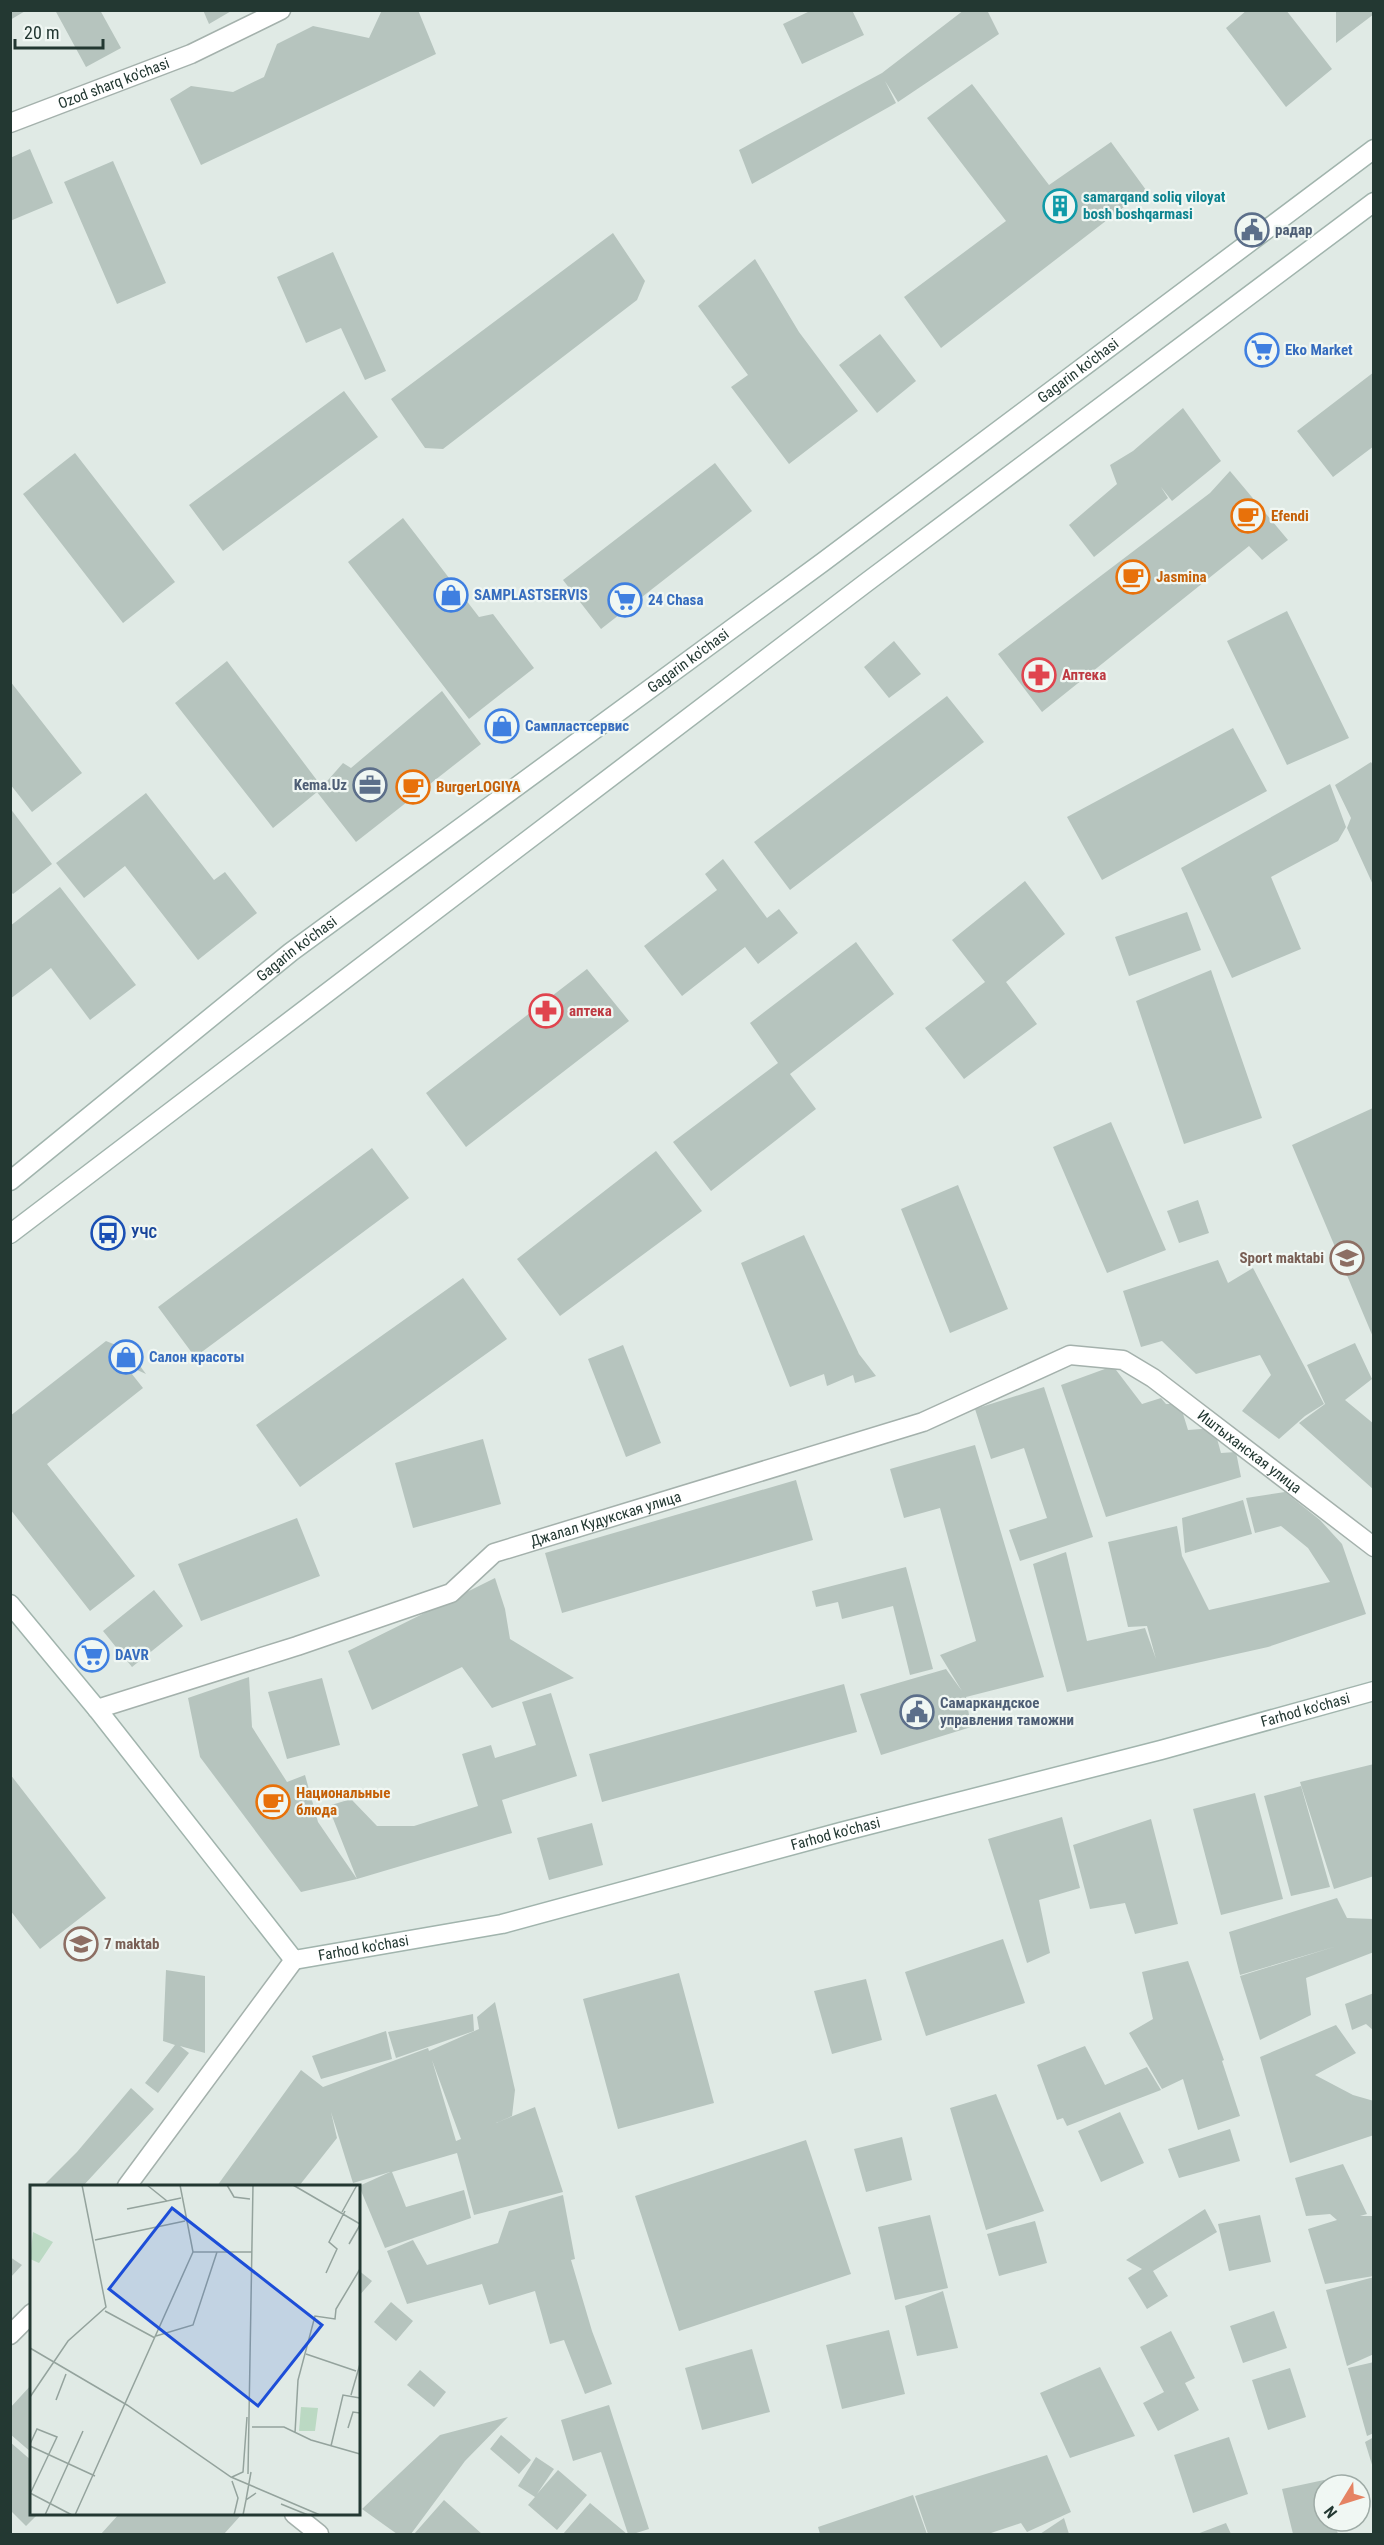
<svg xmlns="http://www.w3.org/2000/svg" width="1384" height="2545" viewBox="0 0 1384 2545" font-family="'Roboto Condensed',sans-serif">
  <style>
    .building { fill: #b6c4be; fill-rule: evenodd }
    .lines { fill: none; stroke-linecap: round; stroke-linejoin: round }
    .street-casing { stroke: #a4b1ac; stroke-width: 21 }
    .secondary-casing { stroke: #a1b4ad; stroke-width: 21 }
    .street { stroke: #fff; stroke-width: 18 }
    .secondary { stroke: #fff; stroke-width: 18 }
    .labels { text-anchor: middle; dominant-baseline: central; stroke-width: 4.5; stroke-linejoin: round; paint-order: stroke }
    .street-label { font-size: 15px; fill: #233832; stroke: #f0f7f3 }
    .culture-label { font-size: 15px; font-weight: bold; fill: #0d838f; stroke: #f0f7f3; text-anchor: start }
    .service-label { font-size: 15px; font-weight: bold; fill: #4e5e75; stroke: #f0f7f3; text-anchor: start }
    .shop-label { font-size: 15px; font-weight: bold; fill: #366cbe; stroke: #f0f7f3; text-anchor: start }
    .food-label { font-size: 15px; font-weight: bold; fill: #c56008; stroke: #f0f7f3; text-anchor: start }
    .health-label { font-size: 15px; font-weight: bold; fill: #be3a42; stroke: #f0f7f3; text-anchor: start }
    .transit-label { font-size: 15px; font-weight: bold; fill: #164399; stroke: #f0f7f3; text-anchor: start }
    .education-label { font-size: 15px; font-weight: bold; fill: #785e54; stroke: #f0f7f3; text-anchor: end }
    .inset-road { fill: none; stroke: #94a39d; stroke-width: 1.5 }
    .view { fill: #1d4ed8; fill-opacity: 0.15; stroke: #1d4ed8; stroke-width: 3 }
    .inset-edge { fill: none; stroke: #233832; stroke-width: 3 }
  </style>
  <rect width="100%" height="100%" fill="#e0eae5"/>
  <!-- building -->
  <path class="building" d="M10,10H27L10,20Z
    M55,10H100L121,48L86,67Z
    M203,10H233L209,24Z
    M382,10H418L436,54L201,165L170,99L191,86L233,92L264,77L277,44L313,26L369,38Z
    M812,10H852L864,35L802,64L783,24Z
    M964,10H987L999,34L898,102L885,81L896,103L752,184L739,150L882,73Z
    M1247,10H1286L1332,69L1286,107L1226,28Z
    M1336,10H1374V14L1336,43Z
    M972,84L1049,185L1111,142L1146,190L941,348L904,297L1006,221L927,118Z
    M30,149L53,203L10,221V158Z
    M113,161L166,283L117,304L64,182Z
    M613,233L645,281L637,300L443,449L425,448L391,399Z
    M333,252L386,371L365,380L341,328L306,343L277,277Z
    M755,259L799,332L858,411L789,464L731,387L748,375L698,306Z
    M880,334L916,381L877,413L839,365Z
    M1374,372V446L1333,477L1297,431Z
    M344,391L378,437L223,551L189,505Z
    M1183,408L1221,461L1172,501L1161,487L1168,498L1094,557L1069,525L1117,484L1110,465L1133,451Z
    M75,453L175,582L123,623L23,494Z
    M715,463L752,511L601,629L563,580Z
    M1230,471L1288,540L1262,560L1249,546L1042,712L998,654L1210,493Z
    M403,518L479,617L493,614L534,668L469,719L348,562Z
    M1287,611L1349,738L1287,765L1227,641Z
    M894,641L921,674L889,698L864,667Z
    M227,661L322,787L343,763L351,768L442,691L481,744L356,842L317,792L273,828L175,703Z
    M10,681L82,773L32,812L10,784Z
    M947,696L984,742L790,890L754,842Z
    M1233,728L1267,791L1102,880L1067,817Z
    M1371,762L1374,767V887L1347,828L1351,818L1335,785Z
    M1330,784L1346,827L1338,841L1271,877L1301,949L1232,978L1181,868Z
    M146,793L214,880L225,872L257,913L198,960L125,866L84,898L56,863Z
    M10,808L52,864L13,894L10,891Z
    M723,859L767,918L779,909L798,933L758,964L745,947L682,996L644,946L717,890L705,874Z
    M1025,881L1065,934L1006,982L1037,1024L964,1079L925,1028L985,982L952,940Z
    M60,887L136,985L90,1020L51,968L10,999V926Z
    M1187,912L1201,950L1129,976L1115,937Z
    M856,942L894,994L790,1074L816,1109L711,1191L673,1142L778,1063L750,1023Z
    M587,969L629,1021L466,1147L426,1093Z
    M1211,970L1262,1118L1184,1144L1136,1001Z
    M1373,1108L1374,1109L1373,1337L1292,1145Z
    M1111,1122L1166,1250L1107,1273L1053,1147Z
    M372,1148L409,1198L195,1357L158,1307Z
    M656,1151L702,1211L560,1316L517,1259Z
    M958,1185L1008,1309L950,1333L901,1209Z
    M1198,1200L1209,1233L1179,1243L1167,1211Z
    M804,1235L859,1354L876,1376L855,1383L853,1375L827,1386L824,1374L790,1387L741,1263Z
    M1218,1260L1228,1283L1253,1268L1324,1404L1305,1416L1279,1439L1242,1411L1271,1375L1260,1355L1196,1374L1162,1341L1141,1347L1123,1291Z
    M463,1278L507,1339L300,1487L256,1425Z
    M106,1341L128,1350L146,1374L124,1364L143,1388L47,1464L135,1576L90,1611L10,1509V1416Z
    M1355,1343L1372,1379L1345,1400L1374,1424V1490L1299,1423L1325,1404L1307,1365Z
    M623,1345L661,1443L626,1457L588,1359Z
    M1113,1366L1142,1404L1161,1398L1166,1404H1180L1188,1430L1214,1428L1221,1453L1236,1452L1241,1477L1106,1517L1061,1385Z
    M1044,1387L1093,1537L1020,1561L1009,1530L1047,1518L1024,1448L991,1459L975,1409Z
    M483,1439L501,1504L413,1528L395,1463Z
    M975,1445L1044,1677L966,1697L971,1727L881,1755L860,1694L946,1669L962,1691L940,1655L976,1641L940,1508L904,1518L890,1469Z
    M796,1480L813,1540L562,1613L545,1553Z
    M1285,1492L1320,1520L1342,1544L1366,1614L1268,1647L1067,1692L1033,1564L1066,1552L1087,1641L1145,1628L1156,1659L1147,1626L1128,1627L1108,1542L1177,1526L1182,1556L1209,1610L1330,1582L1308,1548L1281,1526L1255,1533L1246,1498Z
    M1243,1500L1252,1534L1185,1553L1182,1518Z
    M297,1518L320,1576L201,1621L178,1564Z
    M906,1567L933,1669L910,1675L893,1606L842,1619L838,1602L816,1607L812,1591Z
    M495,1578L505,1609L510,1639L574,1678L492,1708L462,1667L372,1710L348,1651Z
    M154,1590L183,1626L132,1667L103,1631Z
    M249,1677L252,1727L287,1782L305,1775L318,1822L357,1879L301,1892L200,1757L188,1698Z
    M322,1678L340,1745L287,1759L268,1692Z
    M844,1684L857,1732L602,1802L589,1754Z
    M551,1693L577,1776L502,1800L512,1833L357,1879L328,1806L351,1799L377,1826H414L478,1806L462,1754L491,1745L495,1758L536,1745L522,1702Z
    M1374,1764V1876L1334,1889L1300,1782Z
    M10,1774L106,1898L40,1949L10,1910Z
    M1301,1786L1330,1887L1291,1896L1264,1796Z
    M1255,1793L1283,1899L1221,1915L1193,1809Z
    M1062,1817L1080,1888L1039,1900L1050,1953L1027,1963L988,1839Z
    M1151,1819L1178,1924L1135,1934L1125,1903L1090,1909L1073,1845Z
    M592,1823L603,1865L549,1880L537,1838Z
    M1337,1898L1347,1918L1374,1919V1952L1306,1978L1311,2015L1260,2040L1240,1976L1337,1946L1240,1975L1229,1932Z
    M1003,1939L1025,2003L926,2036L905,1972Z
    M1188,1961L1224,2060L1222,2061L1240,2116L1198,2130L1183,2079L1162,2089L1129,2033L1153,2019L1142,1972Z
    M166,1970L205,1976V2053L180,2046L189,2053L158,2093L145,2083L175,2045L163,2041Z
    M679,1973L714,2103L618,2129L583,1999Z
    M866,1979L882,2040L832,2054L814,1991Z
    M1374,1993V2031L1366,2024L1352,2030L1345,2004Z
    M495,2002L515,2090L512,2116L496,2123L535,2107L563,2192L474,2215L457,2153L392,2172L406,2207L464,2190L471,2218L385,2248L359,2186L390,2172L353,2183L331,2112L337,2138L299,2186H217L301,2070L323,2087L428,2048L429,2051L479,2029L477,2017ZM432,2060L461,2139L456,2141Z
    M473,2014L474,2031L396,2058L388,2032Z
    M1336,2025L1356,2053L1315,2075L1353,2095L1374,2101V2135L1290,2163L1260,2057Z
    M386,2031L392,2059L321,2079L312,2056Z
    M1085,2046L1105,2085L1147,2067L1161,2090L1067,2126L1063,2118L1057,2120L1037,2065Z
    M131,2088L154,2109L83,2186H43L77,2152Z
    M996,2094L1044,2211L986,2230L950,2108Z
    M1120,2112L1144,2163L1101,2182L1078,2131Z
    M1230,2129L1240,2161L1179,2178L1168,2149Z
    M902,2137L912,2180L866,2192L854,2149Z
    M806,2140L851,2274L679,2331L635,2196Z
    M1343,2164L1367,2214L1360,2216H1373L1374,2276L1325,2284L1308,2229L1337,2220L1330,2214L1306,2216L1295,2178Z
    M563,2195L575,2259L571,2260L592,2331L612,2384L585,2394L564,2340L550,2344L535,2291L489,2305L482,2284L407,2304L387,2251L413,2240L427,2265L498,2243L509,2211Z
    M1205,2209L1217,2232L1153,2271L1168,2296L1147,2309L1128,2278L1142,2269L1126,2260Z
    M930,2215L948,2288L895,2300L878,2227Z
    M1260,2215L1271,2262L1229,2271L1218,2224Z
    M1035,2221L1047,2263L999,2276L987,2234Z
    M10,2257L22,2265L10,2278Z
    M358,2270L372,2281L358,2297Z
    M1374,2277V2354L1347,2366L1326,2290Z
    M943,2291L958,2348L917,2356L905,2306Z
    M391,2302L413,2321L396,2341L374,2322Z
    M1274,2311L1287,2348L1243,2363L1230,2326Z
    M889,2330L905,2394L842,2409L826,2345Z
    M1171,2331L1195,2378L1185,2383L1199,2410L1158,2431L1143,2403L1164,2392L1140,2347Z
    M752,2349L770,2412L702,2430L685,2368Z
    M1374,2362V2433L1367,2436L1348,2368Z
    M1100,2367L1135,2436L1070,2458L1040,2393Z
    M1290,2368L1306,2417L1268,2430L1252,2380Z
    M420,2370L446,2392L434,2407L407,2385Z
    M32,2384V2453L10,2434V2408Z
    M609,2405L649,2529L633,2534H628L601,2452L573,2461L561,2420Z
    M508,2417L465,2461L411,2534H397L362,2509L440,2435Z
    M501,2435L531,2460L519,2474L490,2449Z
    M1229,2437L1248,2494L1193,2513L1174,2455Z
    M1374,2437V2468H1373L1365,2442Z
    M10,2442L32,2461V2514H38L26,2526L10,2510Z
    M1047,2455L1071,2512L1027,2532L1021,2523L988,2534H928L915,2496Z
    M536,2457L554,2469L537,2494L558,2470L587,2495L557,2530L528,2505L535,2497L518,2486Z
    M1324,2480V2521H1334L1338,2534H1293L1282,2489Z
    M913,2495L927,2534H820L818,2527Z
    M444,2500L482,2534H414Z
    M590,2503L627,2534H563Z
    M119,2514H242L224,2534H101Z
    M1064,2518L1069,2534H1040Z
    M1226,2523L1231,2534H1197Z"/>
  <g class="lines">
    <defs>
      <g id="street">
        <path id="s1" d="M10,123L191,54L281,10"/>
        <path id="s2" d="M97,1709L297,1646L451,1593L494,1553L923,1422L1070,1355L1123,1360L1153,1378L1374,1547"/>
        <path d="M127,2186L294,1960"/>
        <path d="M10,2335L32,2313"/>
        <path d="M294,2514L319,2534"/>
      </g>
      <g id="secondary">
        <path id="s3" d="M10,1181L291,952L823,562L1374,149"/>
        <path d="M10,1234L867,582L1374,202"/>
        <path id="s4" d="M10,1604L97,1709L294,1960L502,1924L841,1832L1161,1750L1374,1691"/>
      </g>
    </defs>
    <!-- street casing -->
    <use href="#street" class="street-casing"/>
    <!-- secondary casing -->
    <use href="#secondary" class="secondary-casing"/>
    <!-- street -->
    <use href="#street" class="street"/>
    <!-- secondary -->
    <use href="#secondary" class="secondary"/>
  </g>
  <!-- icons -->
  <defs>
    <symbol id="building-ring" viewBox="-11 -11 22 22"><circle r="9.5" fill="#f0f7f3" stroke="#0f9aa8" stroke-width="1.5"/><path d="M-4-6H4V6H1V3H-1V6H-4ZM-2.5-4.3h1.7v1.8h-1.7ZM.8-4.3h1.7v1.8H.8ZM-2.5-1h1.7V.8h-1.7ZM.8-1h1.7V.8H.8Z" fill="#0f9aa8"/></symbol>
    <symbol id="civic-ring" viewBox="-11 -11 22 22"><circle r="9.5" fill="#f0f7f3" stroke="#5c6f8a" stroke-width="1.5"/><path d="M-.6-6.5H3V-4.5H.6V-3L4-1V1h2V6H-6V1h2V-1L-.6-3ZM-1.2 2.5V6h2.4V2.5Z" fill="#5c6f8a"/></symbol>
    <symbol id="supermarket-ring" viewBox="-11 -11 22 22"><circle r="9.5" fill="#f0f7f3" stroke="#3f7fe0" stroke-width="1.5"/><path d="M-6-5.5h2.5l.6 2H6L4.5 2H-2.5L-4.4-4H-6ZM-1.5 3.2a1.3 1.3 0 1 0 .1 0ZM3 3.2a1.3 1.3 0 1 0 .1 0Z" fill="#3f7fe0"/></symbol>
    <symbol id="cafe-ring" viewBox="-11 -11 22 22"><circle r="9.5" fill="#f0f7f3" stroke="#e8710a" stroke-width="1.5"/><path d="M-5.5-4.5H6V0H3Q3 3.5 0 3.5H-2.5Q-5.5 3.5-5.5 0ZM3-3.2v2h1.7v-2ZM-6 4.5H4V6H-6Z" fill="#e8710a"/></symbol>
    <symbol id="shop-ring" viewBox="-11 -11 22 22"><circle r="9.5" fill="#f0f7f3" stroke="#3f7fe0" stroke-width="1.5"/><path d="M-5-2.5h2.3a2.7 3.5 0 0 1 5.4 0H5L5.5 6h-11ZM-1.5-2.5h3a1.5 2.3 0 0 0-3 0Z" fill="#3f7fe0"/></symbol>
    <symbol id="pharmacy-ring" viewBox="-11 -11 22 22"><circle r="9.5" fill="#f0f7f3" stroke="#e0444e" stroke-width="1.5"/><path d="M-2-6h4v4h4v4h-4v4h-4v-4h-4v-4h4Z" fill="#e0444e"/></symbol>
    <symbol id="office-ring" viewBox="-11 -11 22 22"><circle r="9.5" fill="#f0f7f3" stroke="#5c6f8a" stroke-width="1.5"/><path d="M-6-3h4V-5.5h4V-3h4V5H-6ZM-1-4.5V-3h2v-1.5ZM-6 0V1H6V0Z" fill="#5c6f8a"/></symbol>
    <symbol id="bus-ring" viewBox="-11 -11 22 22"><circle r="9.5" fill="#f0f7f3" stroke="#1a4fb4" stroke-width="1.5"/><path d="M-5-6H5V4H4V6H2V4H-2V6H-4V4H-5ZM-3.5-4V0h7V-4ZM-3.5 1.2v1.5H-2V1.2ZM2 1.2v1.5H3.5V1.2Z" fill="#1a4fb4"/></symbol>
    <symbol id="school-ring" viewBox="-11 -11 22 22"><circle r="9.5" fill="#f0f7f3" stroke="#8d6e63" stroke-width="1.5"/><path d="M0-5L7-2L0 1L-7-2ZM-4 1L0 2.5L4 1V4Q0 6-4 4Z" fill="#8d6e63"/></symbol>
  </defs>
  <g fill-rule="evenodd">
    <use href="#building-ring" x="1041" y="187" width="38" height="38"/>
    <use href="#civic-ring" x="1233" y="211" width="38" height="38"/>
    <use href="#supermarket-ring" x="1243" y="331" width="38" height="38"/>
    <use href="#cafe-ring" x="1229" y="497" width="38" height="38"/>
    <use href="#cafe-ring" x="1114" y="558" width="38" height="38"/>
    <use href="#shop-ring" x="432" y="576" width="38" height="38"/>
    <use href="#supermarket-ring" x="606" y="581" width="38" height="38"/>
    <use href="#pharmacy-ring" x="1020" y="656" width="38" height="38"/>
    <use href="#shop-ring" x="483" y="707" width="38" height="38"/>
    <use href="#office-ring" x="351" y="766" width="38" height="38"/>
    <use href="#cafe-ring" x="394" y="768" width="38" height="38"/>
    <use href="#pharmacy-ring" x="527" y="992" width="38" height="38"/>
    <use href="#bus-ring" x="89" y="1214" width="38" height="38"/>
    <use href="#school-ring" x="1328" y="1239" width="38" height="38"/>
    <use href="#shop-ring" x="107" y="1338" width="38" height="38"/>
    <use href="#supermarket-ring" x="73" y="1636" width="38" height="38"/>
    <use href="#civic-ring" x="898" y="1693" width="38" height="38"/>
    <use href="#cafe-ring" x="254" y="1783" width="38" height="38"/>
    <use href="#school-ring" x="62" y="1925" width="38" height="38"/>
  </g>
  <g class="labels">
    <!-- street labels -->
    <g class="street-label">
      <text stroke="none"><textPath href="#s1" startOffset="111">Ozod sharq ko'chasi</textPath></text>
      <text stroke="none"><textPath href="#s3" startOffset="1341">Gagarin ko'chasi</textPath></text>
      <text stroke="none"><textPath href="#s3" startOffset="855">Gagarin ko'chasi</textPath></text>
      <text stroke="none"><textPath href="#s3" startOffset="369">Gagarin ko'chasi</textPath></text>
      <text stroke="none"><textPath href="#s2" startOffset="1251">Иштыханская улица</textPath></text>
      <text stroke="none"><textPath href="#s2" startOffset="548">Джалал Кудукская улица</textPath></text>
      <text stroke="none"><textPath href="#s4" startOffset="1498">Farhod ko'chasi</textPath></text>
      <text stroke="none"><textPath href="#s4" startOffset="1012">Farhod ko'chasi</textPath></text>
      <text stroke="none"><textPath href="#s4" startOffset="526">Farhod ko'chasi</textPath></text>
    </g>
    <!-- culture labels -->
    <g class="culture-label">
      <text x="1083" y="197">samarqand soliq viloyat<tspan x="1083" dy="17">bosh boshqarmasi</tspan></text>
    </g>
    <!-- service labels -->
    <g class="service-label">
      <text x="1275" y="230">радар</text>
      <text x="347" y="785" text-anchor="end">Kema.Uz</text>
      <text x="940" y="1703">Самаркандское<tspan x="940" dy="17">управления таможни</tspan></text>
    </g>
    <!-- shop labels -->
    <g class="shop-label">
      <text x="1285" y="350">Eko Market</text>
      <text x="474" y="595">SAMPLASTSERVIS</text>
      <text x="648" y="600">24 Chasa</text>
      <text x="525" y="726">Сампластсервис</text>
      <text x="149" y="1357">Салон красоты</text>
      <text x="115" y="1655">DAVR</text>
    </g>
    <!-- food labels -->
    <g class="food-label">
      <text x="1271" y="516">Efendi</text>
      <text x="1156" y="577">Jasmina</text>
      <text x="436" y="787">BurgerLOGIYA</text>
      <text x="296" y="1793">Национальные<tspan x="296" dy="17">блюда</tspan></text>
    </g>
    <!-- health labels -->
    <g class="health-label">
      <text x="1062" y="675">Аптека</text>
      <text x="569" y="1011">аптека</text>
    </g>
    <!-- transit labels -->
    <g class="transit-label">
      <text x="131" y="1233">УЧС</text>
    </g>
    <!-- education labels -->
    <g class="education-label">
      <text x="1324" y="1258">Sport maktabi</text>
      <text x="104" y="1944" text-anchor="start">7 maktab</text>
    </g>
  </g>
  <!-- overview -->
  <g transform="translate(30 2185)">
    <rect width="330" height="330" fill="#e0eae5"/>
    <path d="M3,47L23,57L9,78L0,74ZM271,222L288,223L285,246H269Z" fill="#bbd9c3"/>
    <path class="inset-road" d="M117,0L137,16L151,13M150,0L163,67M197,0L204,12L220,14M263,0L330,39M97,24L137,16M312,27L327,0M65,55L155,36M319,59L330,40M296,88L307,64L299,57L315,26M75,126L125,153M126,151L163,140L187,67M0,163L97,220L201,292L290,330M276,169L326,186M321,210L330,179M0,212L38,156L76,122L52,0M26,215L36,189M222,242H254L281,255L330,269M318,243L323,227L330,228M265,248L268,195L285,131L305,134L306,124L330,84M0,259L7,244L27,252L0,309M0,261L65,291M301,261L313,210L330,213M218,289L223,0M202,292L213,287L217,232M202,296L208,313L204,330M0,308L42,330M216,315L221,287M251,319L278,330M15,330L53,246M45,330L163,67H222M213,330L216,315L226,308"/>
    <path class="view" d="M142,23L292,140L228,221L79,104Z"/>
    <rect width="330" height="330" class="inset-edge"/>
  </g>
  <!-- border -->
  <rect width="1384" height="2545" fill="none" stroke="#233832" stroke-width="24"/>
  <!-- north arrow -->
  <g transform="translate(1342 2503) rotate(232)"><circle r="28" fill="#f0f7f3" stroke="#9eaba6" stroke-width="1.5"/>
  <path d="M0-4.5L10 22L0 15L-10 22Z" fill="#e58363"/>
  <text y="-9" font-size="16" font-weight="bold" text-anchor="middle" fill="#233832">N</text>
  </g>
  <!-- scale -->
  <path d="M15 39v9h88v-9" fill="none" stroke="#233832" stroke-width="3"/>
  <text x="24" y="39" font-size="18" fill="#233832" stroke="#f0f7f3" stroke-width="4.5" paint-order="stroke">20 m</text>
</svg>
